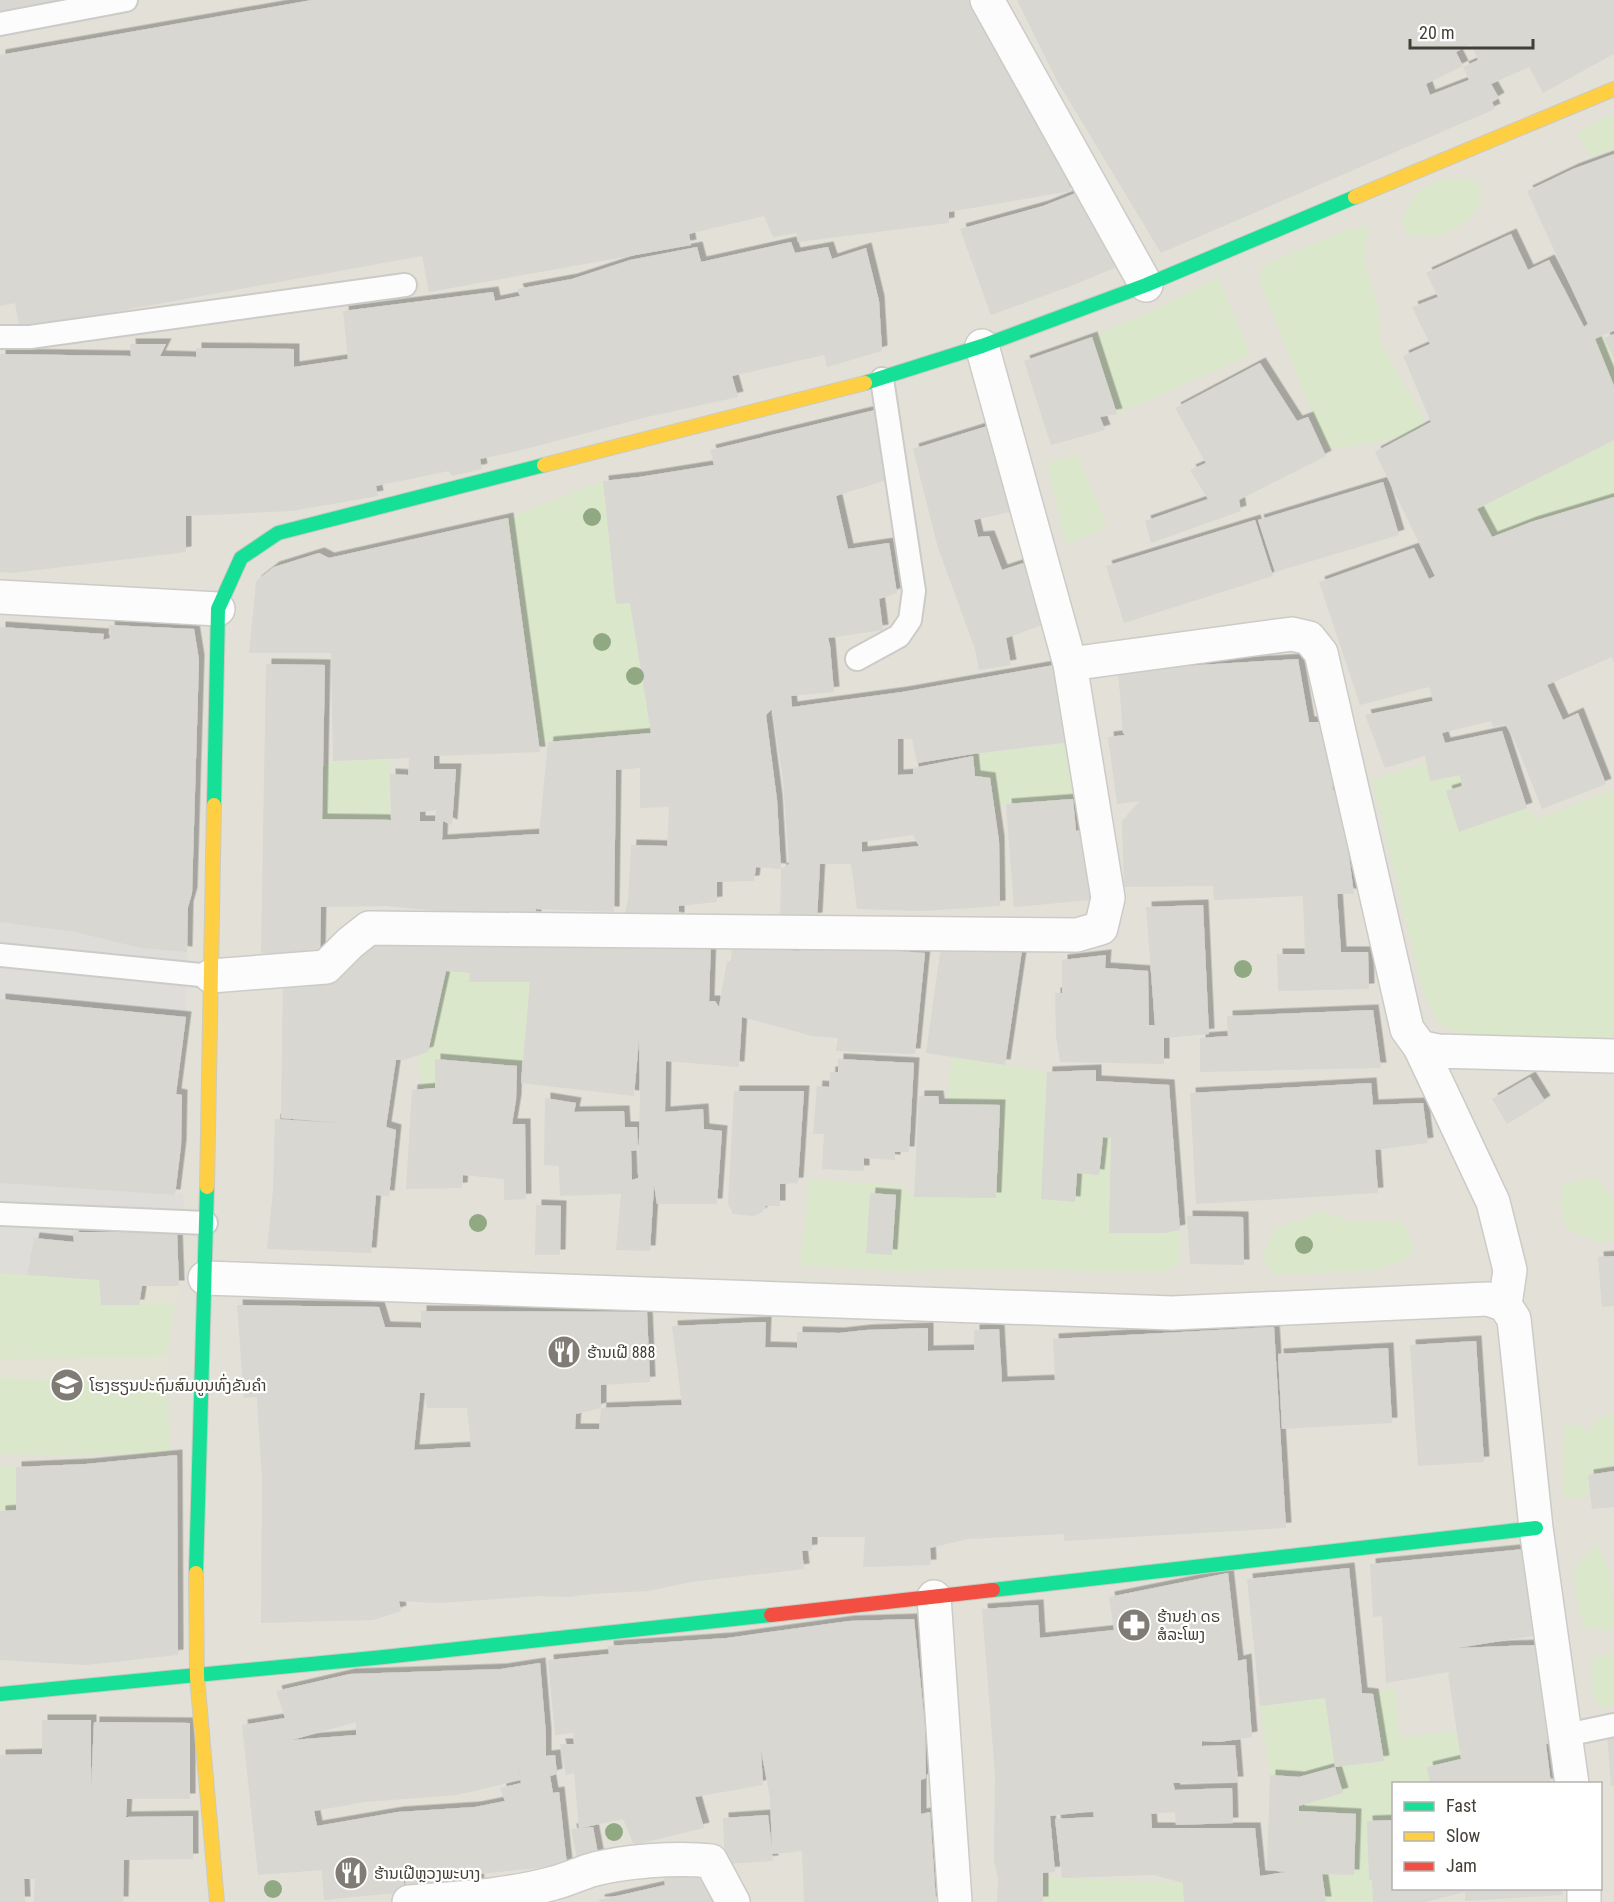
<svg xmlns="http://www.w3.org/2000/svg" width="1614" height="1902" viewBox="0 0 1614 1902" font-family="'Roboto Condensed','Noto Sans Lao',sans-serif">
  <style>
    .residential { fill: #e2e0d7; fill-rule: evenodd }
    .education { fill: #e4e1d5 }
    .green { fill: #dae7cb }
    .parking { fill: #deddd9 }
    .building { fill: #d8d7d2; fill-rule: evenodd; filter: url(#shadow) }
    .lines { fill: none; stroke-linecap: round; stroke-linejoin: round }
    .lane-casing { stroke: #cccbc7; stroke-width: 26 }
    .street-casing { stroke: #cccbc7; stroke-width: 36 }
    .fast-casing { stroke: #cccbc0; stroke-width: 16 }
    .slow-casing { stroke: #cccbc0; stroke-width: 16 }
    .jam-casing { stroke: #cccbc0; stroke-width: 16 }
    .lane { stroke: #fcfcfc; stroke-width: 22 }
    .street { stroke: #fcfcfc; stroke-width: 33 }
    .fast { stroke: #16e098; stroke-width: 14 }
    .slow { stroke: #ffcf43; stroke-width: 14 }
    .jam { stroke: #f24e42; stroke-width: 14 }
    .tree { fill: #90a983 }
    .labels { text-anchor: middle; dominant-baseline: central; stroke-width: 4.5; stroke-linejoin: round; paint-order: stroke }
    .poi-label { font-size: 16px; fill: #443f36; stroke: #fff; text-anchor: start }
  </style>
  <defs>
    <filter id="shadow"><feDropShadow dx="5.5" dy="-5.5" stdDeviation="0" flood-color="#0004"/></filter>
  </defs>
  <rect width="100%" height="100%" fill="#eeeee9"/>
  <!-- residential -->
  <path class="residential" d="M0,0H1614V1902H0ZM1394,1784H1600V1888H1394Z"/>
  <!-- education -->
  <path class="education" d="M0,1273L99,1280L101,1304L139,1305L142,1286H179L167,1354L170,1452L64,1455L0,1454Z"/>
  <!-- green -->
  <path class="green" d="M1614,113V151L1590,155L1577,133Z
    M1457,178L1478,181L1481,199L1471,217L1448,233L1426,237L1406,234L1403,217L1416,194L1439,180Z
    M1369,225L1364,261L1379,309V341L1425,421L1418,430L1407,436L1337,449L1324,443L1260,281L1262,266L1345,230Z
    M1218,277L1250,355L1117,414L1092,337L1154,310Z
    M1604,335L1614,359V386L1595,339Z
    M1614,440V497L1531,522L1492,537L1477,509Z
    M1078,455L1107,528L1066,544L1047,463Z
    M603,481L616,604L630,603L651,733L540,743L508,518Z
    M1067,743L1073,799L1006,804L995,808L991,778L975,776L973,754Z
    M389,758L391,820L322,819L324,763Z
    M1426,763L1430,781L1460,775L1462,786L1446,791L1459,832L1527,808L1536,819L1614,790V1039L1471,1036L1439,1025L1424,995L1372,780Z
    M446,971L470,973L469,981L530,982L523,1064L517,1066L435,1059V1088L422,1089L418,1056L428,1052Z
    M952,1057L1047,1072L1042,1199L1075,1202L1077,1173L1099,1175L1103,1137L1111,1138L1109,1233H1165L1180,1230L1179,1263L1165,1271L1137,1272L1011,1269L892,1271L800,1265L810,1179L902,1186L914,1197L996,1198L1000,1106L947,1104Z
    M1593,1178L1602,1183L1608,1193L1614,1195V1240L1601,1243L1567,1229L1560,1202L1564,1184Z
    M1322,1211L1350,1221H1402L1414,1247L1406,1260L1375,1270L1273,1275L1262,1258L1274,1230Z
    M0,1273L99,1280L101,1304H174L167,1354L156,1357L0,1359Z
    M0,1378L167,1382L170,1452L64,1455L0,1454Z
    M1614,1413V1467L1588,1475L1590,1492L1583,1497H1564V1426H1581L1587,1433C1594,1422 1601,1415 1614,1413Z
    M0,1466L16,1467V1510L0,1511Z
    M1598,1545L1609,1571L1614,1607V1629L1605,1631L1583,1627L1574,1581C1574,1564 1586,1556 1598,1545Z
    M1614,1653V1706L1601,1707C1589,1692 1592,1675 1594,1657Z
    M1394,1687L1400,1738L1457,1731L1461,1759L1428,1767L1430,1783L1394,1784L1393,1820L1367,1821L1369,1880H1372L1373,1902H1326L1322,1874L1354,1875L1356,1815L1299,1811V1806L1343,1793L1335,1767L1299,1777L1270,1775L1260,1706L1325,1698L1335,1766L1384,1761L1373,1694Z
    M1043,1877L1183,1883L1184,1902H1043Z"/>
  <!-- parking -->
  <path class="parking" d="M0,922L75,932L141,948L187,952L186,1017L0,999Z
    M0,1183L175,1195L183,1192L186,1232H73L74,1242L34,1238L27,1275L0,1273Z"/>
  <!-- building -->
  <path class="building" d="M0,0H61V1L0,13Z
    M312,0H979L1052,132L1071,191L949,212V223L798,242L797,233L773,237L764,216L689,234L691,245L429,292L422,256L20,329L15,303L0,306V55Z
    M1017,0H1614V54L1543,93L1529,67L1491,84L1499,98L1492,102L1495,109L1161,253L1056,79ZM1471,44L1478,60L1463,67L1469,80L1430,95L1426,84L1463,66L1456,52Z
    M1614,154V330L1595,339L1614,386V440L1477,509L1492,537L1531,522L1614,497V663L1612,657L1547,685L1563,720L1578,713L1606,784L1542,809L1514,739L1505,724L1493,727L1491,721L1442,733L1445,743L1502,731L1527,808L1459,832L1446,791L1462,786L1460,775L1430,781L1425,756L1385,768L1365,715L1433,701L1429,687L1360,705L1319,582L1414,548L1429,579L1435,576L1375,452L1431,422L1403,356L1430,344L1412,307L1438,297L1426,273L1511,234L1528,270L1549,260L1584,327L1588,324L1527,191L1573,169Z
    M1081,191L1119,266L1071,286L991,315L960,229L1043,206Z
    M791,242L795,253L828,247L832,259L866,248L879,301L882,351L827,367L824,355L732,376L738,397L647,417L518,451L480,459L482,469L452,476L449,471L376,486L378,496L292,511L186,516V552L13,573L0,572V354L131,356L130,344H166L160,356L196,357V348L294,349V367L348,359L343,311L493,292L495,301L520,296L517,289L572,279L630,260L697,247L701,262Z
    M1614,334V359L1604,338Z
    M1092,337L1117,414L1100,417L1105,430L1051,445L1024,361Z
    M1260,363L1297,421L1308,417L1326,456L1239,500L1241,511L1151,543L1145,521L1208,499L1190,470L1206,463L1175,408Z
    M875,410L890,479L836,496L848,549L889,543L897,593L879,599L883,630L828,638L830,646L834,692L791,696L792,707L902,692L1060,664L1071,742L973,754L917,763L912,739H898V775L913,774V768L973,756L975,776L990,778L999,841L1000,906L923,911L857,909L851,864H820L817,918L780,921L781,869L789,864L783,780L772,709L766,715L777,800L781,869L756,867L754,881L717,882V902L679,906V918L625,913L628,900L631,845L667,846L669,807L640,808V768L616,770L614,912L536,909V917L474,914L386,906L321,907L320,954L261,953L266,664L325,665L322,819L391,820L390,774L408,775L409,758L333,761L331,653H249L256,581L274,567L319,553L329,558L508,518L540,752L434,756V769H456L452,825L443,821L442,840L539,834L548,742L651,733L630,603L616,604L603,481L639,477L714,465L710,450ZM436,810L435,821H420V812ZM913,835L919,846L862,852V842Z
    M994,424L1019,510L974,520L978,537L989,536L1002,570L1023,563L1045,624L1006,638L1011,665L979,670L975,649L938,548L913,449Z
    M1383,482L1399,535L1275,572L1258,520Z
    M1255,520L1273,576L1124,623L1106,566Z
    M109,625L194,629L199,660L192,893L188,907L187,952L141,948L75,932L0,922V627L104,634L103,640L110,638Z
    M1298,659L1309,722H1326L1333,790L1340,789L1354,894H1337L1341,952H1368L1369,989L1278,991L1277,954H1305L1303,896L1214,900L1213,886L1124,887L1122,821L1141,801L1117,804L1108,737L1125,735L1123,733L1118,670Z
    M1073,799L1076,831L1087,829L1092,900L1014,907L1006,804Z
    M1203,905L1209,1034L1164,1038V1064L1060,1062L1056,1036L1055,993H1062V960L1106,955L1105,968L1148,971L1149,1025H1155L1146,907Z
    M382,939L711,941L709,1001H715L719,1007L727,961H732L731,941L755,947L799,951V944L925,953L915,1054L836,1051L838,1038L812,1036L742,1017L739,1067L666,1061L665,1112L703,1109L704,1129L722,1131L717,1204H657L654,1185L650,1251L616,1250L621,1194L560,1196L559,1166L544,1165L545,1098L576,1103L574,1112L624,1111L625,1127H637L638,1150L631,1151L632,1180L638,1178L640,1097L639,1040L634,1096L521,1083L530,982H469L470,973L446,971L428,1052L404,1060H396L386,1127L396,1130L389,1196L376,1195L371,1253L267,1249L273,1190L275,1119L340,1123L281,1118L283,980L340,973Z
    M942,939L1022,950L1005,1065L926,1053Z
    M0,999L186,1017L176,1094L182,1095L181,1146L175,1195L0,1183Z
    M1373,1010L1381,1068L1200,1072V1038L1228,1036L1227,1016Z
    M435,1059L517,1066L516,1100L512,1124H525L526,1199L504,1200V1179L463,1175L462,1188L406,1189L412,1090L435,1088Z
    M838,1059L914,1063L909,1152H895V1160L864,1158V1171L822,1169L824,1134H813L817,1086L829,1087L830,1072H838Z
    M1096,1070V1081L1169,1085L1180,1230L1165,1233H1109L1111,1138L1103,1137L1099,1175L1077,1173L1075,1202L1041,1199L1047,1072Z
    M1530,1077L1545,1101L1507,1124L1492,1099Z
    M1371,1083L1373,1105L1423,1103L1428,1143L1375,1150L1378,1193L1196,1204L1190,1093Z
    M734,1091H804L798,1183L780,1184V1206H766L761,1213L753,1216L733,1214L728,1204Z
    M919,1096H938L939,1104L1000,1105L996,1198L914,1197Z
    M870,1193L896,1195L892,1255L866,1253Z
    M536,1205L561,1206L560,1255H535Z
    M1187,1216L1243,1217L1244,1265L1190,1264Z
    M73,1232H177L179,1286H142L139,1305H101L99,1280L27,1275L34,1238L74,1242Z
    M1614,1256V1306L1602,1307L1598,1257Z
    M237,1305L379,1307L385,1327L421,1328V1311L647,1312L650,1382L601,1385V1408L576,1414L575,1429H599L601,1408L682,1405L672,1326L766,1322L765,1347L797,1348V1332L839,1333L866,1330L928,1328V1351L974,1350V1330L999,1329L1002,1382L1055,1380L1053,1339L1274,1327L1286,1528L1064,1541V1534L968,1539L930,1548L931,1565L863,1567L865,1537H812V1550L802,1551L804,1569L691,1582L649,1591L591,1594L567,1597L538,1596L441,1603L399,1601L401,1611L373,1620L261,1623L262,1481L257,1397L244,1398ZM420,1393H425L427,1408H467L471,1447L414,1450Z
    M1476,1341L1484,1462L1418,1466L1410,1345Z
    M1388,1348L1392,1423L1282,1429L1278,1354Z
    M177,1455L178,1655L86,1665L0,1660V1511L16,1510V1467L86,1464Z
    M1614,1471V1507L1592,1509L1588,1475Z
    M1525,1549L1539,1635L1457,1648L1535,1645L1556,1742L1546,1744L1551,1784H1430L1427,1767L1461,1759L1448,1673L1455,1671L1386,1683L1382,1616L1373,1617L1370,1564Z
    M1349,1568L1362,1693L1373,1694L1384,1761L1335,1767L1325,1698L1260,1706L1247,1579Z
    M1228,1573L1238,1661L1246,1659L1252,1737L1219,1742L1202,1741V1746L1235,1745L1238,1782L1173,1783L1175,1790L1232,1788L1233,1823L1176,1825L1175,1812L1151,1814L1152,1828H1255L1260,1876L1286,1872L1267,1870L1270,1775L1299,1777L1335,1767L1343,1793L1299,1806V1811L1356,1814L1354,1875L1322,1874L1326,1902H1184L1183,1883L1154,1875L1062,1878L1055,1819L1094,1817L1093,1811L1050,1816L1055,1872L1043,1873V1902H997L998,1878L994,1860L995,1775L982,1609L1038,1605L1040,1638L1114,1630L1109,1597Z
    M914,1619L925,1726L926,1778L921,1780V1814L930,1812L936,1902H804L802,1851L772,1854L773,1861L725,1864L723,1818L768,1815L772,1848L770,1798L761,1750L763,1785L695,1797L704,1828L634,1845L623,1819L581,1828L593,1827L599,1859L578,1863L571,1829L579,1828L574,1773L566,1775L560,1744H574L573,1733L555,1735L548,1660L609,1654L608,1646L727,1638L849,1621Z
    M540,1663L546,1735V1756L555,1755L557,1774L550,1776L553,1793L559,1792L567,1865L478,1874L479,1885L406,1886L402,1861L405,1892L324,1900L322,1870L258,1875L242,1725L285,1718L276,1691L350,1674L501,1669ZM356,1722V1735L292,1740ZM518,1767L521,1783L500,1788L505,1801L475,1807L398,1812L317,1826L314,1811L365,1802L457,1795L520,1780Z
    M42,1720H91V1789L94,1722L190,1723V1799H127L126,1817L193,1816V1859L124,1860L123,1902H34L35,1879H24L25,1902H0V1755L42,1754Z
    M1614,1731V1786H1611L1607,1732Z
    M1394,1820V1888H1562L1563,1895L1465,1901V1892L1426,1902H1373L1372,1880H1369L1367,1821Z
    M663,1871L712,1880L716,1902H599V1900L665,1885Z"/>
  <g class="lines">
    <defs>
      <path id="lane" d="M0,24L126,0
        M0,337H30L405,285
        M857,659L899,636L910,620L914,591L882,379
        M0,955L211,976
        M0,1214L206,1223
        M1566,1735L1614,1725"/>
      <path id="street" d="M987,0L1146,285
        M0,597L218,609
        M1070,664L1292,634L1309,638L1321,653L1407,1029L1420,1047L1493,1202L1510,1270L1505,1305L1514,1319L1536,1528L1572,1784
        M211,976L326,967L350,943L369,928L1077,935L1101,928L1108,898L1070,664L982,346
        M1420,1047L1438,1051L1614,1056
        M205,1278L1172,1313L1488,1299L1505,1305
        M934,1597L955,1902
        M1584,1888V1902
        M409,1902C457,1898 507,1896 554,1883C566,1880 577,1875 588,1871C621,1861 678,1857 711,1861L733,1902"/>
      <path id="fast" d="M865,383L982,346L1146,285L1355,197
        M214,805L218,609L241,558L278,533L544,465
        M196,1573L207,1187
        M993,1590L1536,1528
        M0,1694L384,1657L771,1615"/>
      <path id="slow" d="M1355,197L1614,89
        M544,465L865,383
        M207,1187L214,805
        M196,1573L197,1677L217,1902"/>
      <path id="jam" d="M771,1615L993,1590"/>
    </defs>
    <!-- lane casing -->
    <use href="#lane" class="lane-casing"/>
    <!-- street casing -->
    <use href="#street" class="street-casing"/>
    <!-- fast casing -->
    <use href="#fast" class="fast-casing"/>
    <!-- slow casing -->
    <use href="#slow" class="slow-casing"/>
    <!-- jam casing -->
    <use href="#jam" class="jam-casing"/>
    <!-- lane -->
    <use href="#lane" class="lane"/>
    <!-- street -->
    <use href="#street" class="street"/>
    <!-- fast -->
    <use href="#fast" class="fast"/>
    <!-- slow -->
    <use href="#slow" class="slow"/>
    <!-- jam -->
    <use href="#jam" class="jam"/>
  </g>
  <!-- trees -->
  <g class="tree">
    <circle cx="592" cy="517" r="9"/>
    <circle cx="602" cy="642" r="9"/>
    <circle cx="635" cy="676" r="9"/>
    <circle cx="1243" cy="969" r="9"/>
    <circle cx="478" cy="1223" r="9"/>
    <circle cx="1304" cy="1245" r="9"/>
    <circle cx="614" cy="1832" r="9"/>
    <circle cx="273" cy="1889" r="9"/>
  </g>
  <!-- icons -->
  <defs>
    <symbol id="restaurant-disc" viewBox="-11 -11 22 22"><circle r="9.5" fill="#807c75" stroke="#fff"/><path d="M-5-6h1v4h1v-4h1v4h1v-4h1v5L-1.5 .5V6h-2V.5L-5-1ZM5-6V6H3V1.5H1.5Q1.5-4 5-6Z" fill="#fff"/></symbol>
    <symbol id="school-disc" viewBox="-11 -11 22 22"><circle r="9.5" fill="#807c75" stroke="#fff"/><path d="M0-5L7-2L0 1L-7-2ZM-4 1L0 2.5L4 1V4Q0 6-4 4Z" fill="#fff"/></symbol>
    <symbol id="pharmacy-disc" viewBox="-11 -11 22 22"><circle r="9.5" fill="#807c75" stroke="#fff"/><path d="M-2-6h4v4h4v4h-4v4h-4v-4h-4v-4h4Z" fill="#fff"/></symbol>
  </defs>
  <g fill-rule="evenodd">
    <use href="#restaurant-disc" x="545" y="1333" width="38" height="38"/>
    <use href="#school-disc" x="48" y="1366" width="38" height="38"/>
    <use href="#pharmacy-disc" x="1115" y="1606" width="38" height="38"/>
    <use href="#restaurant-disc" x="332" y="1854" width="38" height="38"/>
  </g>
  <g class="labels">
    <!-- poi labels -->
    <g class="poi-label">
      <text x="587" y="1352">ຮ້ານເຝີ 888</text>
      <text x="90" y="1385">ໂຮງຮຽນປະຖົມສົມບູນທົ່ງຂັນຄຳ</text>
      <text x="1157" y="1616">ຮ້ານຢາ ດຣ<tspan x="1157" dy="18">ສໍລະໂພງ</tspan></text>
      <text x="374" y="1873">ຮ້ານເຝີຫຼວງພະບາງ</text>
    </g>
  </g>
  <!-- legend -->
  <rect x="1392" y="1782" width="210" height="108" fill="#ffffff" stroke="#b4b2af" stroke-width="1.5"/>
  <rect x="1404" y="1802" width="30" height="9" fill="#16e098" stroke="#b4b2af" stroke-width="1.5"/>
  <text x="1446" y="1812" font-size="18" fill="#443f36">Fast</text>
  <rect x="1404" y="1832" width="30" height="9" fill="#ffcf43" stroke="#b4b2af" stroke-width="1.5"/>
  <text x="1446" y="1842" font-size="18" fill="#443f36">Slow</text>
  <rect x="1404" y="1862" width="30" height="9" fill="#f24e42" stroke="#b4b2af" stroke-width="1.5"/>
  <text x="1446" y="1872" font-size="18" fill="#443f36">Jam</text>
  <!-- scale -->
  <path d="M1410 39v9h123v-9" fill="none" stroke="#443f36" stroke-width="3"/>
  <text x="1419" y="39" font-size="18" fill="#443f36" stroke="#ffffff" stroke-width="4.5" paint-order="stroke">20 m</text>
</svg>
